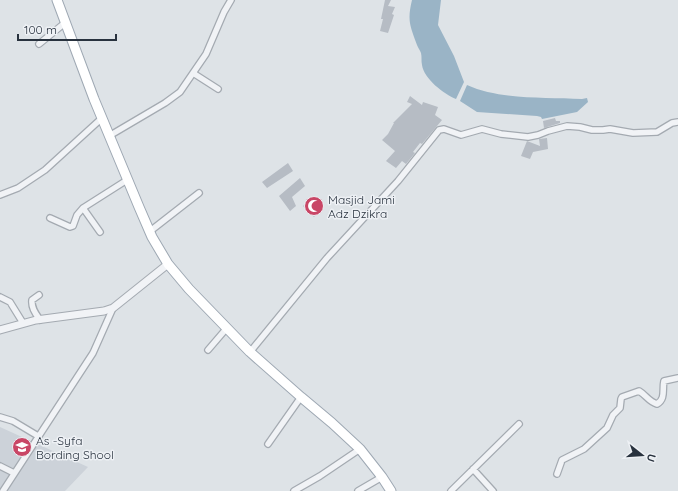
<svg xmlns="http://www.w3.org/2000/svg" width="678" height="491" viewBox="0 0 678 491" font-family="Quicksand,sans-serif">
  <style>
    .built { fill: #ccd2d9 }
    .water { fill: #9ab4c6 }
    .building { fill: #b6bcc4 }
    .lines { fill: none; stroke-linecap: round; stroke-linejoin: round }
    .minor-casing { stroke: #a4aab1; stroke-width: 8 }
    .tertiary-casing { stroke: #a4aab1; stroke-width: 9 }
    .primary-casing { stroke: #9ea8b3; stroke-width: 11 }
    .minor { stroke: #f1f3f6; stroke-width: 5.5 }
    .tertiary { stroke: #f1f3f6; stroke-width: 7 }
    .primary { stroke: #fff; stroke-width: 9 }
    .labels { text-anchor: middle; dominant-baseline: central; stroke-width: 3; stroke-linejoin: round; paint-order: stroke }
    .poi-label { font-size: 12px; fill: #28323e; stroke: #eef1f5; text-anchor: start }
  </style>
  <rect width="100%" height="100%" fill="#dee3e7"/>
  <!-- built -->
  <path class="built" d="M0,427L88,467L65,491H0Z"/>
  <!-- water -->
  <path class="water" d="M412,0H441L438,25L454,56L464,82L456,99C444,94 424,79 422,65C421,61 422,57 421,53C420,50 418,48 417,45C410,25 407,21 412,0Z
    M467,85C500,100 545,97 582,99L587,98L588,102L577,112L542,119L541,117L537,116L477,112L460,101Z"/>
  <!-- building -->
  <path class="building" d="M385,0H391L388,6L395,7L392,14L394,15L388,33L380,31L383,19H381Z
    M410,96L422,105L423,102L438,107L435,115L442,120L422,144L420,143L413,152L415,153L406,164L402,161L396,168L386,161L395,151L382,140L388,134L394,123H393L412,104L407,102Z
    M555,118L556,121H560V123L544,128L543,121Z
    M547,138L548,149L533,152L530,159L521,156L527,141L540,146L539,139Z
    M288,163L293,171L267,188L262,182Z
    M300,178L305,186L292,197L296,206L290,211L279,196Z
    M314,196L324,206L314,217L303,206Z"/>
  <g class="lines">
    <defs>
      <path id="minor" d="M39,44L66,22
        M193,73L218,89
        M109,136L165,103L180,92L206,54L224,12L231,0
        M0,195L18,188L45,170L102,118
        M83,208L100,232
        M50,218L70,227L73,226L77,215L83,208L127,180
        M149,232L199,193
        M39,295L32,300C31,308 36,314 40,320
        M0,297L10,302L23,323
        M208,350L226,329
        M250,352L327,258L398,181L439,130L444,129L461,135L482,129L501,134L528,137L538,135L548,131L567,126L580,127L592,130H603L610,129L633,133L657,132L672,123L678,122
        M0,417L13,421L38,436
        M268,444L301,397
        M0,466L14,473
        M473,469L493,491
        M557,474L562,460L584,449L607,428L613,415L620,408L621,399L622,397L639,391C646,395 649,402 657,404C666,399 662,389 664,381L678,378
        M3,491L93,353L113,308
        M294,491L320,476L360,449
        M358,491L382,477
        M451,491L519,424"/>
      <path id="tertiary" d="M0,330L36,320L104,311L113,308L168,264"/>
      <path id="primary" d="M57,0L94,99L139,207L152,237L168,264L189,289L250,352L301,397L332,423L360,449L382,477L391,491"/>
    </defs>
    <!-- minor casing -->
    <use href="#minor" class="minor-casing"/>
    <!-- tertiary casing -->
    <use href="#tertiary" class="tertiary-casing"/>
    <!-- primary casing -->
    <use href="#primary" class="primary-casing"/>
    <!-- minor -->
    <use href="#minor" class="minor"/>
    <!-- tertiary -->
    <use href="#tertiary" class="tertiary"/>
    <!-- primary -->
    <use href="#primary" class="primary"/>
  </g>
  <!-- icons -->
  <defs>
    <symbol id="mosque-disc" viewBox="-11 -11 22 22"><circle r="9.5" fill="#c94666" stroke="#eef1f5"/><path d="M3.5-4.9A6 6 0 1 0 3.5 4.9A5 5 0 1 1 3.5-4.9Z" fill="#fff"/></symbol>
    <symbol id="school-disc" viewBox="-11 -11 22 22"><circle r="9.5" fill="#c94666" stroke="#eef1f5"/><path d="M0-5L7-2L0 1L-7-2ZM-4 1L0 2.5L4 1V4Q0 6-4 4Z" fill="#fff"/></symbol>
  </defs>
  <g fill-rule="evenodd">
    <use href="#mosque-disc" x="303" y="195" width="22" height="22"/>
    <use href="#school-disc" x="11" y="436" width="22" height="22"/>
  </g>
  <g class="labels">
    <!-- poi labels -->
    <g class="poi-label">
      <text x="328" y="199">Masjid Jami<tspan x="328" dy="14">Adz Dzikra</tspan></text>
      <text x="36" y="440">As -Syfa<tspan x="36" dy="14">Bording Shool</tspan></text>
    </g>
  </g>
  <!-- north arrow -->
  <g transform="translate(642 455) rotate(107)" stroke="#eef1f5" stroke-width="3" paint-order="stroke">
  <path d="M0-3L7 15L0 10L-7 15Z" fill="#28323e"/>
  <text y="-6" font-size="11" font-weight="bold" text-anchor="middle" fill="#28323e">U</text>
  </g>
  <!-- scale -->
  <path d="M18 34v6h98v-6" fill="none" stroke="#28323e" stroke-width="2"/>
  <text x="24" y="34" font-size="12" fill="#28323e" stroke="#eef1f5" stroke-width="3" paint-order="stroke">100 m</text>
</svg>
